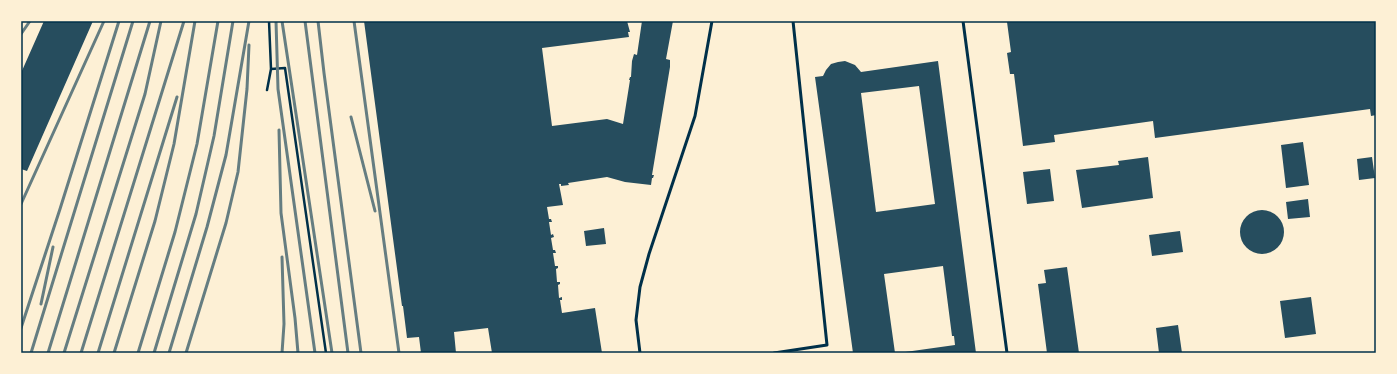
<svg xmlns="http://www.w3.org/2000/svg" width="1397" height="374" viewBox="0 0 1397 374" font-family="Signika,sans-serif">
  <style>
    .building { fill: #264d5e; fill-rule: evenodd }
    .lines { fill: none; stroke-linecap: round; stroke-linejoin: round }
    .path { stroke: #003049; stroke-width: 2.5 }
    .service { stroke: #003049; stroke-width: 3 }
    .rail { stroke: #657d81; stroke-width: 3 }
    .neatline { fill: none; stroke: #003049; stroke-width: 1.5 }
  </style>
  <rect width="100%" height="100%" fill="#fdf0d5"/>
  <!-- building -->
  <path class="building" d="M44,21H93L27,171L21,169V73Z
    M364,21H627L630,32H628L629,37L542,48L552,126L607,119L623,124L630,80H629L630,77H631L632,61L634,54L637,55L642,21H673L666,59L670,60V67L652,175H654L653,178H652L651,185L625,182L607,177L568,183L569,185L561,186V184H559L563,205L547,207L549,219H551L552,222H549L551,235L553,234L554,237L551,238L553,250H555L556,253H553L555,266H558V268L556,269L557,282H560V284L558,285L559,298L562,297V300H560L562,313L595,308L602,353H492L488,328L454,332L456,353H421L419,337L407,338L403,306H402Z
    M1017,21H1376V115L1371,116L1370,109L1155,138L1153,121L1054,135L1055,142L1023,146L1014,74H1010L1007,53L1011,52L1007,22Z
    M845,61L855,65L861,72L938,61L976,353H898L955,345L954,336H952L943,266L884,274L895,353H853L815,77L823,76L826,70L831,64L838,62ZM919,86L935,204L876,212L861,93Z
    M1303,142L1309,185L1286,188L1281,145Z
    M1148,157L1153,198L1082,208L1076,170L1119,165L1118,161Z
    M1372,157L1375,178L1359,180L1357,159Z
    M1050,169L1054,201L1027,204L1023,172Z
    M1308,199L1310,217L1288,219L1286,202Z
    M1240 232a22 22 0 1 1 44 0a22 22 0 1 1-44 0Z
    M604,228L606,244L586,246L584,231Z
    M1180,231L1183,252L1152,256L1149,235Z
    M1067,267L1079,353H1047L1038,284L1046,283L1044,270Z
    M1311,297L1316,334L1285,338L1280,301Z
    M1178,325L1182,353H1159L1156,328Z"/>
  <g class="lines">
    <!-- path -->
    <path class="path" d="M271,69L285,68L326,353
      M267,90L271,69L269,21"/>
    <!-- service -->
    <path class="service" d="M963,21L1007,353
      M640,353L636,320L640,287L649,254L695,116L712,21
      M774,353L827,345L793,21"/>
    <!-- rail -->
    <path class="rail" d="M276,21L278,89L315,353
      M282,21L332,353
      M305,21L348,353
      M318,21L324,73L361,353
      M354,21L399,353
      M21,34L30,21
      M351,117L375,211
      M279,130L281,213L295,318L298,353
      M21,204L104,21
      M282,257L284,324L282,353
      M41,304L53,247
      M21,328L60,209L119,21
      M31,353L133,21
      M48,353L150,21
      M64,353L145,94L161,21
      M81,353L184,21
      M98,353L177,97
      M114,353L155,221L174,144L195,21
      M138,353L175,232L197,144L218,21
      M154,353L196,214L214,136L233,21
      M169,353L207,227L226,155L249,21
      M186,353L226,223L238,172L247,89L249,45"/>
  </g>
  <!-- border -->
  <rect width="1397" height="374" fill="none" stroke="#fdf0d5" stroke-width="44"/>
  <rect x="22" y="22" width="1353" height="330" class="neatline"/>
</svg>
